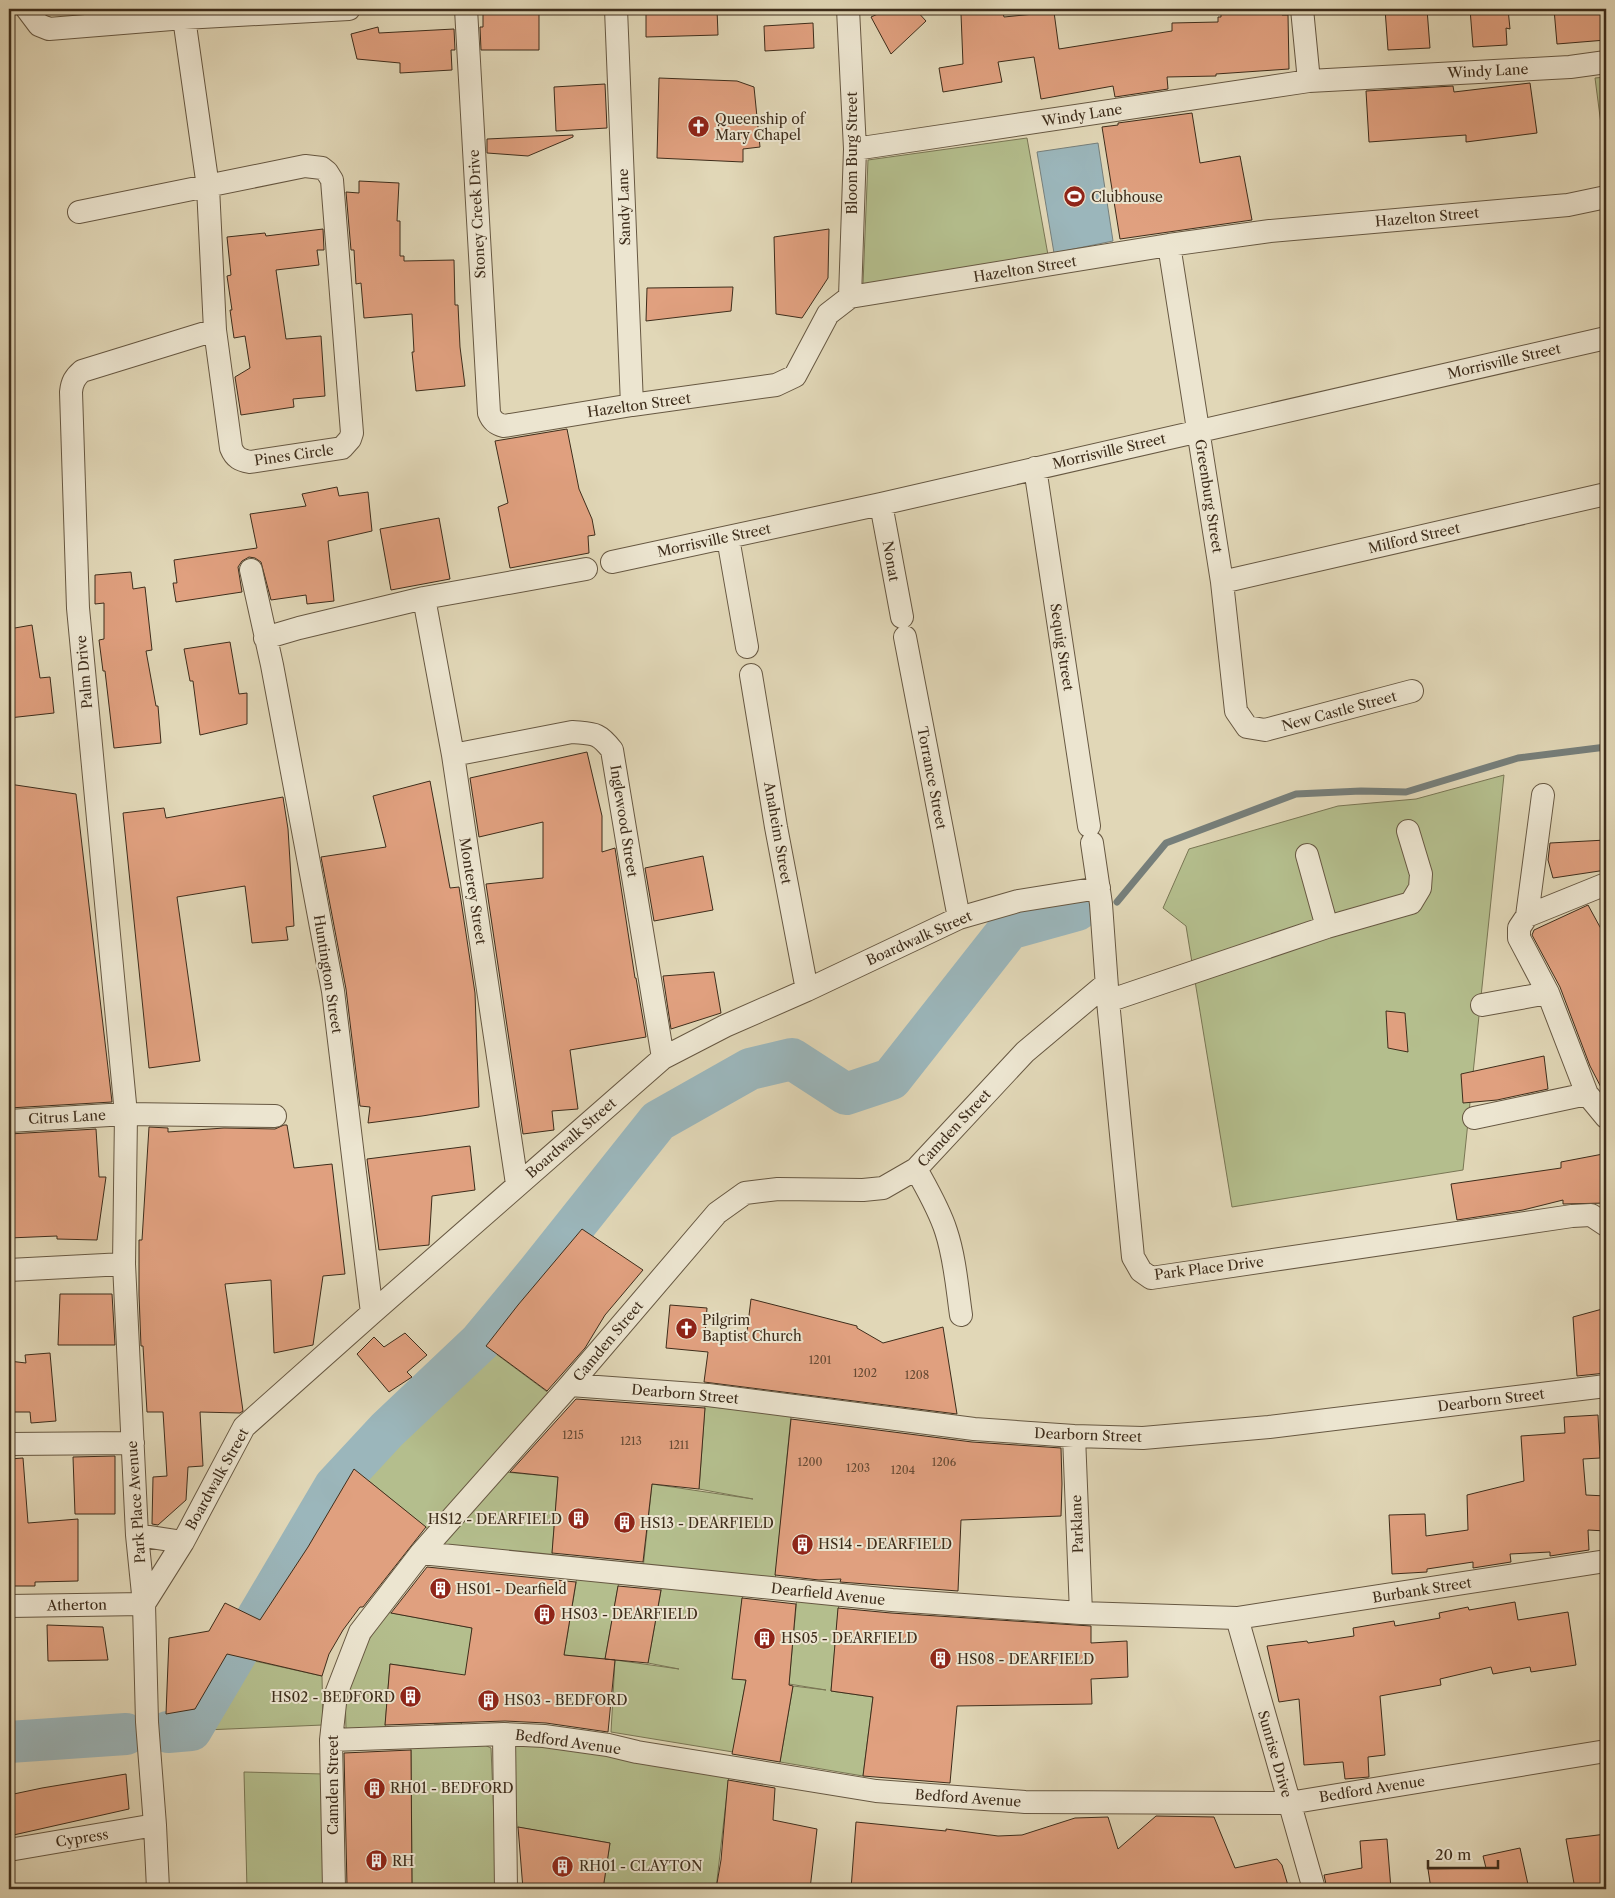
<svg xmlns="http://www.w3.org/2000/svg" width="1615" height="1898" viewBox="0 0 1615 1898" font-family="'Libre Caslon Text',serif">
  <style>
    .green { fill: #b4be8d; stroke: #797654 }
    .water { fill: #9bb6bb; stroke: #767f7b }
    .lines { fill: none; stroke-linecap: round; stroke-linejoin: round }
    .stream { stroke: #767f7b; stroke-width: 7 }
    .river { stroke: #9bb6bb; stroke-width: 42 }
    .building { fill: #e0a07f; stroke: #3e2d1b }
    .minor-casing { stroke: #675842; stroke-width: 24 }
    .minor { stroke: #ece5d0; stroke-width: 22 }
    .labels { text-anchor: middle; dominant-baseline: central; stroke-width: 4; stroke-linejoin: round; paint-order: stroke }
    .number-label { font-size: 11px; fill: #664a34 }
    .street-label { font-size: 14px; fill: #3e2d1b; stroke: #ece5d0 }
    .poi-label { font-size: 14px; fill: #3e2d1b; stroke: #ece5d0; text-anchor: start }
  </style>
  <rect width="100%" height="100%" fill="#e1d7b7"/>
  <filter id="stains"><feTurbulence type="fractalNoise" baseFrequency=".004" numOctaves="4"/><feColorMatrix values="0 0 0 0 .2 0 0 0 0 .09 0 0 0 0 .02 0 0 0 .5 -.17"/></filter>
  <radialGradient id="worn" r=".72"><stop offset=".6" stop-color="#630" stop-opacity="0"/><stop offset="1" stop-color="#630" stop-opacity=".3"/></radialGradient>
  <!-- green -->
  <path class="green" d="M1606,77V163L1595,78Z
    M1027,138L1048,255L863,284L868,160Z
    M1504,775L1463,1170L1232,1207L1186,926L1163,908L1189,849L1338,806L1416,799Z
    M480,1342L550,1394L429,1530L354,1469L387,1430L454,1375Z
    M705,1406L791,1416L775,1581L643,1569L652,1484L753,1499L699,1489Z
    M505,1472L558,1477L552,1555L437,1545Z
    M577,1577L619,1581L605,1659L564,1655Z
    M662,1585L743,1592L733,1678L746,1680L733,1752L611,1732L615,1660L679,1669L648,1663Z
    M797,1597L839,1602L831,1691L873,1697L863,1776L780,1762L793,1686L826,1690L789,1684Z
    M386,1612L472,1628L461,1727L434,1724V1670L390,1664L385,1727L346,1729L345,1694L357,1659Z
    M241,1658L322,1676L323,1725L205,1730Z
    M472,1739L491,1748L497,1889H340V1886H412L411,1741Z
    M511,1742L730,1767L716,1889H603L610,1843L517,1827Z
    M244,1772L324,1774L331,1889H247Z"/>
  <!-- water -->
  <path class="water" d="M1098,143L1113,241L1054,253L1037,152Z"/>
  <g class="lines">
    <!-- stream -->
    <path class="stream" d="M1117,902L1166,843L1296,794L1361,791L1406,792L1518,758L1606,747"/>
    <!-- river -->
    <path class="river" d="M168,1732L191,1730L335,1486L387,1430L480,1342L538,1272L658,1121L750,1069L792,1059L846,1094L891,1079L1009,929L1077,910
      M9,1742L126,1734"/>
  </g>
  <!-- building -->
  <path class="building" d="M646,9H717L718,35L646,37Z
    M889,9H915L926,21L891,54L871,17Z
    M1221,9H1282V15H1288L1289,69L1216,74V76L1167,77L1168,89L1115,97L1113,86L1041,99L1034,57L998,62L1002,82L943,92L939,68L963,64L961,14L1003,13L1004,17L1054,12L1059,49L1172,31V23L1218,22V17H1221Z
    M1385,9H1427L1430,48L1388,50Z
    M1470,9H1508L1510,29L1506,28L1507,45L1473,47Z
    M1554,9H1606V40L1557,44Z
    M483,11H539V50H481L480,27H483Z
    M813,23L814,48L765,51L764,26Z
    M378,27L379,33L454,29L455,50H451L452,70L400,73V63L357,59L351,34Z
    M659,78L737,81L754,87L760,147L743,149V162L657,158Z
    M1530,83L1537,133L1466,142V135L1369,142L1366,91L1453,86L1454,92Z
    M605,84L607,128L556,131L554,87Z
    M1192,113L1200,163L1240,156L1252,220L1120,239L1102,127L1118,125V123Z
    M573,135V137L528,156L487,153V139Z
    M359,181L399,183L397,221H400V256H404V261L454,260L455,305H458L460,347L465,386L416,391L412,352H414L412,314L364,318L361,283L356,284L354,250H351L346,192L359,193Z
    M323,229L324,250H317L319,265L276,270L286,339L321,336L325,396L293,399L294,407L241,415L235,377L250,368L245,336L234,338L230,310H232L227,276L231,275L227,237L265,233L266,236Z
    M829,229L828,278L802,318L776,314L774,237Z
    M733,287L731,311L646,321L647,288Z
    M567,429L579,489L592,519L595,535L588,536L589,553L510,568L498,507L508,503L495,441Z
    M337,487L339,496L368,492L372,531L328,541L334,601L307,604L306,595L271,600L261,562L255,558L249,557L242,561L238,567L242,592L176,602L173,583H177L174,560L257,548L250,514L306,506L302,494Z
    M439,518L450,579L391,590L380,529Z
    M131,572L133,589L145,587L152,650L146,651L156,706H158L161,743L114,748L105,671H103L99,640L104,639V603L95,604V575Z
    M32,625L40,678L50,677L54,713L9,718V629Z
    M230,642L239,694L247,693V724L200,735L193,681H190L184,649Z
    M587,752L602,816V852L615,848L635,978H636L646,1037L570,1050L578,1109L552,1111L554,1130L523,1134L486,884L543,878V822L479,837L470,778Z
    M430,781L450,888L459,887L475,993L479,1107L422,1116L368,1123L370,1107L360,1106L346,989L321,857L386,847L373,796Z
    M9,784L76,794L112,1102L9,1108Z
    M283,797L288,829L294,926L286,927L288,940L252,943L245,886L177,897L200,1061L149,1068L123,813L164,808L166,818Z
    M1606,840V870L1553,878L1548,860L1550,843Z
    M703,856L713,910L654,921L645,868Z
    M1588,905L1606,938V1097L1590,1066L1560,987L1532,935L1534,930Z
    M714,972L721,1013L671,1029L663,976Z
    M1386,1011L1405,1013L1408,1052L1388,1048Z
    M1544,1056L1548,1089L1497,1100L1463,1103L1461,1074Z
    M284,1125H287L294,1168L332,1164L345,1274L323,1276L313,1345L274,1353L271,1280L225,1284L243,1411L240,1413L200,1412L203,1466L188,1467L186,1500L158,1525L152,1524L153,1477L167,1476L163,1412H147L143,1346H141L139,1295V1240H142L149,1127L168,1128V1132L224,1128L275,1129Z
    M96,1129L99,1177H106L97,1240L57,1239V1236L9,1238V1134Z
    M470,1146L475,1190L432,1196L429,1245L379,1250L367,1159Z
    M1603,1154L1606,1171V1203L1563,1204V1200L1523,1210L1457,1220L1451,1184L1561,1168V1162Z
    M582,1229L643,1270L605,1315L585,1348L547,1391L486,1346L518,1305Z
    M60,1294H112L115,1345H58Z
    M751,1299L857,1326V1328L883,1343L943,1327L957,1414L704,1382L708,1352L666,1348L670,1305L707,1308L705,1334L746,1340Z
    M1606,1308V1373L1577,1376L1573,1317Z
    M405,1333L427,1355L407,1372L412,1377L389,1392L357,1354L374,1337L384,1347Z
    M50,1353L56,1421L31,1423L30,1412H9V1361L26,1363L25,1355Z
    M576,1399L705,1408L699,1489L652,1484L643,1562L552,1553L558,1477L510,1472Z
    M1598,1415L1600,1458L1583,1459L1586,1495L1606,1496V1531L1588,1530L1589,1550L1550,1556V1552L1510,1554L1511,1562L1473,1568V1562L1427,1569V1572L1392,1574L1389,1515L1425,1514L1426,1536L1468,1530L1467,1495L1524,1481L1521,1436L1565,1433L1564,1417Z
    M791,1419L972,1442L1061,1448L1062,1484L1061,1516L961,1520L958,1591L840,1582L841,1579L819,1580L775,1575Z
    M115,1456V1514H75L73,1457Z
    M23,1458L28,1523L78,1519V1581L35,1582V1586H9V1459Z
    M354,1469L426,1527L363,1607H360L343,1630L329,1654L322,1676L227,1654L195,1709L166,1714L169,1638L209,1631L225,1603L260,1620L308,1547Z
    M427,1567L576,1582L564,1655L615,1660L608,1732L546,1723L505,1721L385,1725L390,1664L465,1675L472,1628L391,1613Z
    M618,1586L661,1590L648,1663L605,1659Z
    M742,1598L796,1604L789,1685L793,1686L780,1762L732,1754L746,1680L732,1679Z
    M1515,1602L1518,1620L1568,1612L1576,1665L1531,1672L1530,1667L1493,1674L1491,1667L1440,1679L1441,1685L1380,1696L1385,1755L1368,1757L1369,1777L1345,1779L1343,1762L1304,1765L1299,1699L1279,1702L1267,1646L1307,1641L1308,1643L1354,1636L1353,1628L1394,1621L1395,1626L1440,1618L1439,1613L1468,1607L1469,1610Z
    M838,1608L891,1613L1091,1626V1643L1127,1641L1128,1677L1091,1679L1092,1704L957,1706L950,1783L863,1776L873,1697L831,1691Z
    M47,1625L103,1627L108,1660L48,1661Z
    M411,1750L412,1886H347L344,1753Z
    M126,1774L129,1809L9,1836V1795L42,1788Z
    M728,1780L775,1788L773,1820L817,1829L810,1889H716L721,1860Z
    M1156,1816L1214,1817L1235,1868L1277,1859L1282,1865L1289,1889H851L856,1822L946,1831V1829L998,1836L1022,1835L1075,1818L1108,1817L1118,1849Z
    M518,1827L610,1843L603,1889H523Z
    M1606,1834V1889H1575L1566,1839Z
    M1387,1839L1391,1889H1327L1324,1875L1362,1868L1360,1841Z
    M1520,1848L1529,1889H1431L1428,1869L1486,1868L1483,1856Z"/>
  <g class="lines">
    <defs>
      <path id="minor" d="M27,9L39,25L49,29L184,18L349,9
        M466,9L489,413C492,421 496,424 504,426L632,405L776,385L795,376L828,314L850,297L1169,245L1270,231L1568,205L1606,197
        M616,9L632,405
        M848,9L855,149L850,297
        M1302,9L1309,81
        M855,149L1309,81L1570,67L1606,62
        M79,212L305,166L322,168L327,172L332,180L352,433L350,439L342,448L250,462C240,460 235,458 231,448L215,330L208,187L184,18
        M1169,245L1222,582L1236,711L1247,727L1265,730L1412,691
        M1035,468L1089,826
        M881,504L902,617
        M728,538L747,647
        M612,562L881,504L1606,338
        M251,570L272,665L333,991L372,1313
        M1222,582L1606,494
        M424,598L453,755L517,1184
        M905,637L959,918
        M265,638L299,628L424,598L586,569
        M751,675L776,827L807,990
        M453,755L572,732C594,734 598,732 612,750L663,1058
        M1092,843L1101,904L1108,1001L1133,1257L1141,1271L1151,1278L1572,1216L1591,1215L1606,1225
        M1307,855L1327,927
        M1606,884L1527,916L1519,928V938L1548,993L1587,1094L1606,1117
        M1527,916L1543,795
        M1108,1001L1327,927L1411,903L1420,888L1421,874L1408,831
        M1482,1005L1548,993
        M1474,1118L1587,1094
        M9,1121L126,1114L275,1116
        M916,1169C927,1189 939,1209 946,1231C955,1258 957,1287 961,1315
        M9,1270L124,1264
        M570,1385L708,1395L974,1429L1074,1436L1143,1438L1269,1427L1606,1386
        M1074,1436L1081,1613
        M9,1444L133,1443
        M137,1535L183,1542
        M421,1553L892,1600L1081,1613L1237,1618L1606,1561
        M144,1604L183,1542L244,1427L372,1313L663,1058L725,1026L807,990L959,918L1018,901L1099,888
        M9,1606L144,1604
        M1237,1618L1314,1889
        M504,1734L506,1889
        M331,1740L504,1734L544,1736L608,1745L637,1752L876,1791L1025,1802L1289,1803L1606,1751
        M9,1850L155,1825
        M158,1889L155,1825L147,1722L144,1604L137,1535L124,1264L126,1114L78,608L71,392C72,382 75,377 82,371L215,330
        M334,1889L331,1740L336,1694L360,1632L421,1553L570,1385L717,1213L745,1193L778,1189L863,1190L883,1188L916,1169L1025,1052L1106,984"/>
    </defs>
    <!-- minor casing -->
    <use href="#minor" class="minor-casing"/>
    <!-- minor -->
    <use href="#minor" class="minor"/>
  </g>
  <!-- icons -->
  <defs>
    <symbol id="church-disc" viewBox="-11 -11 22 22"><circle r="9.5" fill="#8f2418" stroke="#ece5d0"/><path d="M-1.2-6h2.4v3.5h3.3v2.4h-3.3V6h-2.4V-.1h-3.3v-2.4h3.3Z" fill="#fff"/></symbol>
    <symbol id="stadium-disc" viewBox="-11 -11 22 22"><circle r="9.5" fill="#8f2418" stroke="#ece5d0"/><path d="M0-5a6.5 5 0 1 0 0 10a6.5 5 0 1 0 0-10ZM-3.5-1.8h7v3.6h-7Z" fill="#fff"/></symbol>
    <symbol id="building-disc" viewBox="-11 -11 22 22"><circle r="9.5" fill="#8f2418" stroke="#ece5d0"/><path d="M-4-6H4V6H1V3H-1V6H-4ZM-2.5-4.3h1.7v1.8h-1.7ZM.8-4.3h1.7v1.8H.8ZM-2.5-1h1.7V.8h-1.7ZM.8-1h1.7V.8H.8Z" fill="#fff"/></symbol>
  </defs>
  <g fill-rule="evenodd">
    <use href="#church-disc" x="686" y="114" width="25" height="25"/>
    <use href="#stadium-disc" x="1062" y="184" width="25" height="25"/>
    <use href="#church-disc" x="674" y="1316" width="25" height="25"/>
    <use href="#building-disc" x="566" y="1506" width="25" height="25"/>
    <use href="#building-disc" x="612" y="1510" width="25" height="25"/>
    <use href="#building-disc" x="790" y="1532" width="25" height="25"/>
    <use href="#building-disc" x="428" y="1576" width="25" height="25"/>
    <use href="#building-disc" x="532" y="1602" width="25" height="25"/>
    <use href="#building-disc" x="752" y="1626" width="25" height="25"/>
    <use href="#building-disc" x="928" y="1646" width="25" height="25"/>
    <use href="#building-disc" x="398" y="1684" width="25" height="25"/>
    <use href="#building-disc" x="476" y="1688" width="25" height="25"/>
    <use href="#building-disc" x="362" y="1776" width="25" height="25"/>
    <use href="#building-disc" x="364" y="1848" width="25" height="25"/>
    <use href="#building-disc" x="550" y="1854" width="25" height="25"/>
  </g>
  <g class="labels">
    <!-- number labels -->
    <g class="number-label">
      <text x="820" y="1360">1201</text>
      <text x="865" y="1373">1202</text>
      <text x="917" y="1375">1208</text>
      <text x="573" y="1435">1215</text>
      <text x="631" y="1441">1213</text>
      <text x="679" y="1445">1211</text>
      <text x="810" y="1462">1200</text>
      <text x="944" y="1462">1206</text>
      <text x="858" y="1468">1203</text>
      <text x="903" y="1470">1204</text>
    </g>
    <!-- street labels -->
    <g class="street-label">
      <text transform="translate(1488 71) rotate(-3)">Windy Lane</text>
      <text transform="translate(1082 115) rotate(-9)">Windy Lane</text>
      <text transform="translate(852 153) rotate(-90)">Bloom Burg Street</text>
      <text transform="translate(624 207) rotate(-92)">Sandy Lane</text>
      <text transform="translate(477 214) rotate(-93)">Stoney Creek Drive</text>
      <text transform="translate(1427 217) rotate(-5)">Hazelton Street</text>
      <text transform="translate(1025 269) rotate(-9)">Hazelton Street</text>
      <text transform="translate(1504 361) rotate(-13)">Morrisville Street</text>
      <text transform="translate(639 405) rotate(-8)">Hazelton Street</text>
      <text transform="translate(1109 451) rotate(-13)">Morrisville Street</text>
      <text transform="translate(294 455) rotate(-8)">Pines Circle</text>
      <text transform="translate(1209 496) rotate(81)">Greenburg Street</text>
      <text transform="translate(1414 538) rotate(-13)">Milford Street</text>
      <text transform="translate(714 540) rotate(-12)">Morrisville Street</text>
      <text transform="translate(891 561) rotate(80)">Nonat</text>
      <text transform="translate(1062 647) rotate(81)">Sequig Street</text>
      <text transform="translate(84 672) rotate(-95)">Palm Drive</text>
      <text transform="translate(1339 711) rotate(-15)">New Castle Street</text>
      <text transform="translate(932 778) rotate(79)">Torrance Street</text>
      <text transform="translate(624 821) rotate(81)">Inglewood Street</text>
      <text transform="translate(778 833) rotate(80)">Anaheim Street</text>
      <text transform="translate(473 891) rotate(81)">Monterey Street</text>
      <text transform="translate(919 938) rotate(-24)">Boardwalk Street</text>
      <text transform="translate(328 974) rotate(81)">Huntington Street</text>
      <text transform="translate(67 1117) rotate(-3)">Citrus Lane</text>
      <text transform="translate(954 1128) rotate(-47)">Camden Street</text>
      <text transform="translate(571 1138) rotate(-41)">Boardwalk Street</text>
      <text transform="translate(1209 1268) rotate(-7)">Park Place Drive</text>
      <text transform="translate(608 1341) rotate(-50)">Camden Street</text>
      <text transform="translate(685 1394) rotate(5)">Dearborn Street</text>
      <text transform="translate(1491 1400) rotate(-7)">Dearborn Street</text>
      <text transform="translate(1088 1435) rotate(2)">Dearborn Street</text>
      <text transform="translate(217 1479) rotate(-61)">Boardwalk Street</text>
      <text transform="translate(136 1502) rotate(-94)">Park Place Avenue</text>
      <text transform="translate(1077 1524) rotate(-92)">Parklane</text>
      <text transform="translate(1422 1590) rotate(-9)">Burbank Street</text>
      <text transform="translate(828 1594) rotate(6)">Dearfield Avenue</text>
      <text transform="translate(77 1605) rotate(-1)">Atherton</text>
      <text transform="translate(568 1742) rotate(8)">Bedford Avenue</text>
      <text transform="translate(1275 1754) rotate(74)">Sunrise Drive</text>
      <text transform="translate(333 1785) rotate(-90)">Camden Street</text>
      <text transform="translate(1372 1789) rotate(-9)">Bedford Avenue</text>
      <text transform="translate(968 1798) rotate(4)">Bedford Avenue</text>
      <text transform="translate(82 1838) rotate(-9)">Cypress</text>
    </g>
    <!-- poi labels -->
    <g class="poi-label">
      <text x="715" y="119">Queenship of<tspan x="715" dy="16">Mary Chapel</tspan></text>
      <text x="1091" y="197">Clubhouse</text>
      <text x="702" y="1320">Pilgrim<tspan x="702" dy="16">Baptist Church</tspan></text>
      <text x="562" y="1519" text-anchor="end">HS12 - DEARFIELD</text>
      <text x="640" y="1523">HS13 - DEARFIELD</text>
      <text x="818" y="1544">HS14 - DEARFIELD</text>
      <text x="456" y="1589">HS01 - Dearfield</text>
      <text x="561" y="1614">HS03 - DEARFIELD</text>
      <text x="781" y="1638">HS05 - DEARFIELD</text>
      <text x="957" y="1659">HS08 - DEARFIELD</text>
      <text x="395" y="1697" text-anchor="end">HS02 - BEDFORD</text>
      <text x="504" y="1700">HS03 - BEDFORD</text>
      <text x="390" y="1788">RH01 - BEDFORD</text>
      <text x="392" y="1861">RH</text>
      <text x="579" y="1866">RH01 - CLAYTON</text>
    </g>
  </g>
  <!-- margin -->
  <rect width="1615" height="1898" fill="none" stroke="#e1d7b7" stroke-width="30"/>
  <rect x="10" y="10" width="1595" height="1878" fill="none" stroke="#3e2d1b" stroke-width="2.5"/>
  <rect x="15" y="15" width="1585" height="1868" fill="none" stroke="#3e2d1b"/>
  <!-- scale -->
  <path d="M1428 1860v8h70v-8" fill="none" stroke="#3e2d1b" stroke-width="2.5"/>
  <text x="1435" y="1860" font-size="15" fill="#3e2d1b" stroke="#ece5d0" stroke-width="4" paint-order="stroke">20 m</text>
  <rect width="100%" height="100%" filter="url(#stains)"/>
  <rect width="100%" height="100%" fill="url(#worn)"/>
</svg>
